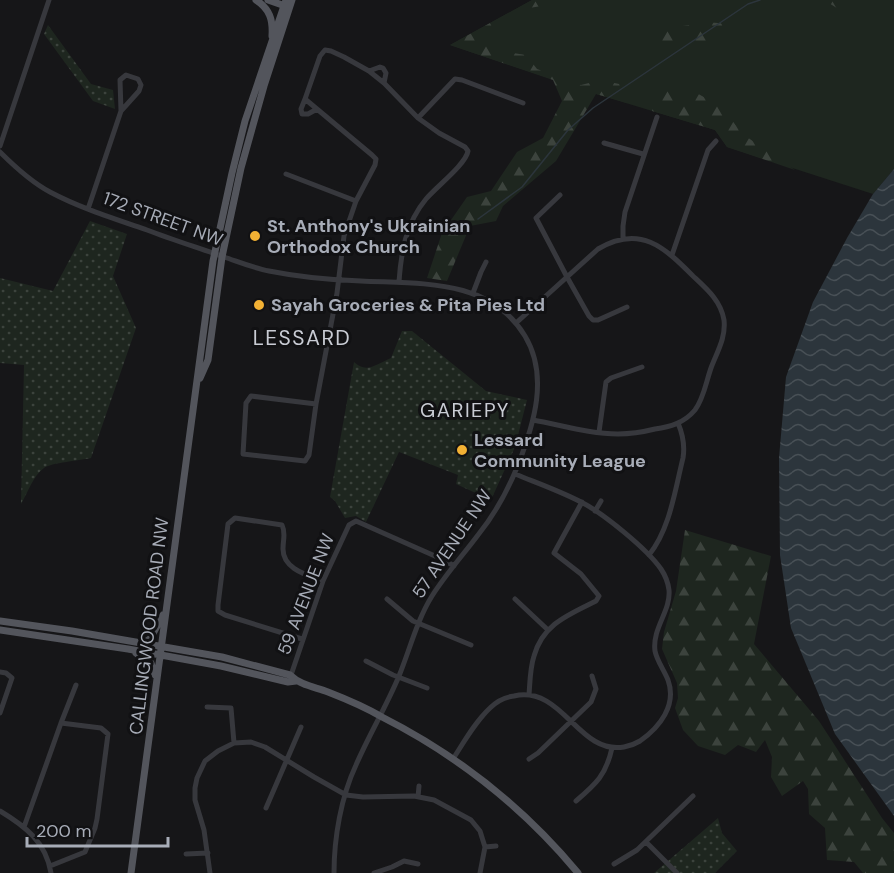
<svg xmlns="http://www.w3.org/2000/svg" width="894" height="873" viewBox="0 0 894 873" font-family="'DM Sans',sans-serif">
  <style>
    .grass { fill: #1e261f }
    .forest { fill: url(#forest-firs) }
    .park { fill: url(#park-dots) }
    .water { fill: url(#water-waves) }
    .lines { fill: none; stroke-linecap: round; stroke-linejoin: round }
    .stream { stroke: #2c353c; stroke-width: 1.5 }
    .minor { stroke: #37383d; stroke-width: 5 }
    .major { stroke: #53555c; stroke-width: 7 }
    .poi-dot { fill: #f2b134; stroke: #111113; stroke-width: 2 }
    .labels { text-anchor: middle; dominant-baseline: central; stroke-width: 6; stroke-linejoin: round; paint-order: stroke }
    .street-label { font-size: 18px; fill: #a8adb8; stroke: #111113 }
    .poi-label { font-size: 18px; font-weight: bold; fill: #a8adb8; stroke: #111113; text-anchor: start }
    .neighbourhood-label { font-size: 20px; letter-spacing: 1.5px; fill: #c9ccd4; stroke: #111113 }
    .quarter-label { font-size: 21px; letter-spacing: 1.5px; fill: #c9ccd4; stroke: #111113 }
  </style>
  <defs>
    <pattern id="forest-firs" width="22" height="20" patternUnits="userSpaceOnUse" patternTransform="scale(1.5)"><rect width="22" height="20" fill="#1e261f"/><path d="M5 1l3.5 6h-7zM16 11l3.5 6h-7z" fill="#3c433d"/></pattern>
    <pattern id="park-dots" width="8" height="8" patternUnits="userSpaceOnUse" patternTransform="scale(1.5)"><rect width="8" height="8" fill="#1e261f"/><path d="M2 2h.1M6 6h.1" fill="none" stroke="#3c433d" stroke-width="1.8" stroke-linecap="round"/></pattern>
    <pattern id="water-waves" width="16" height="10" patternUnits="userSpaceOnUse" patternTransform="scale(1.5)"><rect width="16" height="10" fill="#2c353c"/><path d="M0 5q4-4 8 0t8 0" fill="none" stroke="#485056"/></pattern>
  </defs>
  <rect width="100%" height="100%" fill="#161618"/>
  <!-- grass -->
  <path class="grass" d="M532,0H894V169L873,194L727,147L715,130L596,94L450,45Z"/>
  <!-- forest -->
  <path class="forest" d="M532,0H567L566,2L523,9L495,24L487,35L493,50L526,55L537,69L581,85L601,80L619,84L627,103L596,94L556,161L503,206L496,221L470,226L447,281L427,278L442,233L467,197L491,191L517,152L543,138L562,101L553,80L450,45Z
    M824,0H872H856L848,15Z
    M706,22L729,24V39L679,44L637,46L648,32Z
    M684,86L720,106L744,135L795,170L727,147L715,130L652,111L659,93Z
    M685,530L771,556L754,644L819,721L882,818L894,833V873H863L854,862L827,860L825,828L809,814L808,789L803,781L782,796L771,777L772,757L765,740L756,752L738,745L725,755L698,746L683,730L675,708L678,698L677,683L662,649L664,632L676,591Z"/>
  <!-- park -->
  <path class="park" d="M48,25L91,84L113,90L115,109L93,101L44,34Z
    M90,221L127,234L113,276L136,328L91,458C82,460 50,463 44,468C33,476 28,492 21,504L24,365L0,363V278L53,291Z
    M402,331H412L486,391L527,400L515,447L491,500L456,484L458,475L399,452L366,522L356,516L345,518L335,501L330,497L354,362C366,374 377,364 391,358Z
    M718,818L722,833L737,851L715,873H654Z"/>
  <!-- water -->
  <path class="water" d="M894,169V816L835,734L791,628L780,555L779,458L786,377L813,302L847,238L873,194Z"/>
  <g class="lines">
    <!-- stream -->
    <path class="stream" d="M478,219L522,187L568,130L593,108L748,4L760,0"/>
    <!-- minor -->
    <path class="minor" d="M369,71L380,67L383,68L386,73L384,83
      M126,75L138,79L141,85L139,91L121,111L120,80Z
      M305,99L301,109L302,114H308L317,109
      M418,118L455,79L462,80L523,103
      M604,143L643,154
      M0,146L49,0
      M0,152C15,167 31,182 50,192C80,208 115,219 147,230C173,240 199,248 224,257C239,262 254,268 269,271C299,277 330,280 361,281C420,284 490,278 525,336C549,376 534,424 518,465C508,490 495,514 478,535C463,555 446,574 432,596C417,620 410,649 399,676C386,707 369,735 356,765C341,797 334,838 334,873
      M286,174L356,201
      M560,195L536,218L567,277L589,316L593,320H598L627,307
      M88,209L121,111
      M623,239V226L625,212L657,117
      M672,255L708,150L716,141
      M473,293L481,272L486,262
      M516,323L598,249C640,224 664,247 693,276C707,289 721,301 724,320C726,338 717,352 711,368C706,382 704,398 695,410C684,423 670,427 655,429C643,432 631,434 618,434C590,434 561,425 533,420
      M316,404L251,396L246,403L243,454L305,461L309,455L316,404L337,293L344,236L356,201L375,165L376,159L372,155L305,99L320,56L325,50L331,51L344,57L369,71L384,83L418,118L439,133L465,147L468,151C466,164 436,187 426,199C406,223 401,252 399,282
      M599,432L606,382L611,378L642,367
      M595,511L601,501
      M649,555C670,529 675,490 683,458C685,446 683,435 678,423
      M387,599L413,621L471,645
      M515,599L548,630
      M302,639L225,615L218,611V605L228,524L235,518L282,525C286,533 283,539 283,549C283,569 307,575 323,581
      M366,661L393,675L427,688
      M0,672L6,673L12,678L0,713
      M290,678L323,581L349,525L356,521L444,560L454,566
      M529,695C530,682 530,668 534,656C543,624 568,615 596,601L599,596L581,574L554,553L582,502
      M207,707L231,708L234,743
      M453,759C464,742 475,722 490,708C497,701 506,697 514,696C563,685 578,755 624,747C630,746 635,744 640,741C660,727 677,705 668,680C664,670 657,661 655,651C652,628 671,611 669,590C668,582 665,575 661,569C647,549 603,513 581,502C560,491 537,483 515,474
      M529,759L538,753L591,702L596,689L592,676
      M418,797L419,786
      M576,801C596,784 606,775 612,748
      M266,808L301,727
      M0,811C25,826 46,842 51,873
      M24,827L61,723L76,685
      M646,842L677,873
      M485,847L496,846
      M186,854L208,853
      M614,864L637,850L693,796
      M50,866L85,852L95,828L97,819L108,734L101,728L61,723
      M210,873L204,830L195,800V788L197,778L205,761L218,751L234,743L251,742L265,747L314,777L346,795L363,797L414,796L434,800L471,820L480,831L485,847L480,873
      M374,873L392,867L404,861L418,864"/>
    <!-- major -->
    <path class="major" d="M256,0C270,9 273,20 272,36
      M268,0L288,7
      M200,378L208,360L222,257L241,168L264,86L292,0H291
      M0,621L72,631L222,657L290,675C300,685 315,687 328,692C346,699 365,707 382,717C457,755 524,808 578,873
      M0,630L128,649L221,666L288,682L296,681
      M141,642L147,641L150,639L163,615
      M136,653L151,663L155,675
      M131,873L213,261L232,173L245,121L286,0"/>
  </g>
  <!-- markers -->
  <g class="poi-dot">
    <circle cx="255" cy="236" r="6"/>
    <circle cx="259" cy="305" r="6"/>
    <circle cx="462" cy="450" r="6"/>
  </g>
  <g class="labels">
    <!-- street labels -->
    <g class="street-label">
      <text transform="translate(163 219) rotate(20)">172 STREET NW</text>
      <text transform="translate(452 544) rotate(-56)">57 AVENUE NW</text>
      <text transform="translate(306 594) rotate(-69)">59 AVENUE NW</text>
      <text transform="translate(149 626) rotate(-83)">CALLINGWOOD ROAD NW</text>
    </g>
    <!-- poi labels -->
    <g class="poi-label">
      <text x="267" y="226">St. Anthony's Ukrainian<tspan x="267" dy="21">Orthodox Church</tspan></text>
      <text x="271" y="305">Sayah Groceries &amp; Pita Pies Ltd</text>
      <text x="474" y="440">Lessard<tspan x="474" dy="21">Community League</tspan></text>
    </g>
    <!-- neighbourhood labels -->
    <g class="neighbourhood-label">
      <text x="465" y="410">GARIEPY</text>
    </g>
    <!-- quarter labels -->
    <g class="quarter-label">
      <text x="302" y="338">LESSARD</text>
    </g>
  </g>
  <!-- scale -->
  <path d="M27 837v9h141v-9" fill="none" stroke="#a8adb8" stroke-width="3"/>
  <text x="36" y="837" font-size="18" fill="#a8adb8" stroke="#111113" stroke-width="4.5" paint-order="stroke">200 m</text>
</svg>
